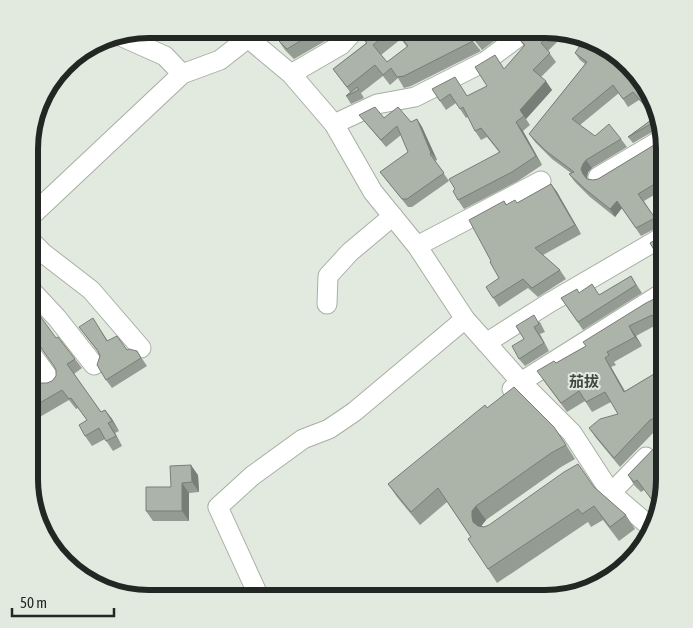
<svg xmlns="http://www.w3.org/2000/svg" width="693" height="628" viewBox="0 0 693 628" font-family="'Asap Condensed','Noto Sans TC',sans-serif">
  <style>
    .lines { fill: none; stroke-linecap: round; stroke-linejoin: round }
    .minor-casing { stroke: #a7afa5; stroke-width: 21 }
    .minor { stroke: #fff; stroke-width: 19 }
    .wall { fill: #949b92; fill-rule: evenodd }
    .shaded-wall { fill: #787e77 }
    .building { fill: #acb4aa; stroke: #787e77 }
    .labels { text-anchor: middle; dominant-baseline: central; stroke-width: 4; stroke-linejoin: round; paint-order: stroke }
    .quarter-label { font-size: 15px; font-weight: bold; fill: #3f463e; stroke: #e2eae0 }
    .rim { fill: none; stroke: #232723; stroke-width: 6 }
  </style>
  <rect width="100%" height="100%" fill="#e2eae0"/>
  <g class="lines">
    <defs>
      <path id="minor" d="M118,35L165,56L182,74
        M248,38L291,74L334,124L373,192L417,246L465,319L521,382L572,433L611,493L653,529
        M291,74L341,45L353,32
        M334,124L377,104L415,97L486,61L529,29
        M598,177L664,138
        M30,217L182,74L220,60L248,38L249,33
        M30,240L43,253L91,290L141,348
        M417,246L541,181
        M30,289L57,318L94,365
        M327,304L328,276L350,252L393,216
        M486,343L549,303L664,236
        M30,352L52,382
        M512,389L521,382L664,292
        M611,493L646,457
        M260,599L218,507L252,476L303,439L329,429L354,412L465,319"/>
    </defs>
    <!-- minor casing -->
    <use href="#minor" class="minor-casing"/>
    <!-- minor -->
    <use href="#minor" class="minor"/>
  </g>
  <!-- wall -->
  <path class="wall" d="M553,29L581,37L576,42L566,33L548,51L556,62L541,77L552,90L526,119L530,125L523,131L542,165L518,181L464,209L458,200L455,189L499,152L487,137L481,140L475,131L468,117L466,118L456,103L446,110L432,89L467,96L487,86L504,69L524,46L518,38Z
    M474,30L470,39L473,41L481,51L411,86L404,88L398,78L390,85L383,76L361,93L364,98L351,104L346,96L350,92L333,69L366,43L358,32H359ZM401,39L407,47L387,62L381,55Z
    M482,30H509L482,50L475,41Z
    M338,32L334,36L294,59L285,50L278,40L284,33Z
    M575,53L655,102L661,128H659L633,143L628,137L655,117L639,100L628,107L619,93L580,125L595,136L621,139L627,147L592,168L588,172L587,177V179L593,180L598,179L664,139V189L644,201L660,226L641,236L622,208L615,217L590,197L575,182L569,174L571,173L552,159L535,142L529,134L585,64L580,60Z
    M359,115L411,122L417,119L422,127L437,160L435,161L449,181L412,207H408L380,172L408,152L401,135L386,147L365,122Z
    M551,184L557,192L581,234L543,255L560,270L566,279L538,297L528,288L499,307L486,287L499,278L491,261L504,201L507,205L517,203Z
    M631,276L642,293L583,330L561,298L579,293L599,295Z
    M646,303L658,324L636,336L642,346L614,362L616,365L611,367L625,391L664,368V427H661L656,430L620,467L596,438L589,428L618,414L611,402L592,412L585,401L567,412L544,381L556,363L586,346Z
    M30,313L75,359L82,368L74,374L101,412L105,410L112,419L119,431L115,433L122,446L113,451L105,439L92,446L85,436L87,420L78,408L76,409L69,400L38,418L29,405L36,379L41,383H47L52,381L56,376V370L55,367L39,345L34,342L30,341Z
    M540,322L545,332L540,334L549,351L525,366L519,359L524,339L516,326Z
    M98,326L108,341L127,350L137,351L147,366L112,388L106,380L98,352L79,327Z
    M487,408L563,440L575,459L561,467L486,520L482,525L481,526L484,527L595,488L626,515L635,529L619,541L603,520L591,527L588,522L497,583L488,569L471,537L447,502L420,525L397,497L388,484Z
    M664,438L644,490L641,492L634,485L628,475Z
    M198,475L199,492L189,493V521H153L146,511L171,487Z"/>
  <!-- shaded-wall -->
  <path class="shaded-wall" d="M461,30H474L467,44L460,33Z
    M546,81L552,90L526,119L530,125L520,110Z
    M417,119L422,127L437,160L431,153Z
    M516,122L523,131L542,165L536,156Z
    M586,160L592,168L588,172L587,177L588,182L583,174L581,169L583,164Z
    M551,184L557,192L581,234L575,225Z
    M617,201L622,208L615,217L610,209Z
    M629,326L636,336L642,346L635,337Z
    M605,358L611,367L630,401L624,392Z
    M105,410L112,419L119,431L112,421Z
    M108,423L115,433L122,446L116,436Z
    M191,465L198,475L199,492L192,482Z
    M182,483L189,493V521L182,511Z
    M476,506L486,520L482,525L481,531L473,522L472,517V511Z"/>
  <!-- building -->
  <path class="building" d="M529,29H554L541,43L550,53L533,70L546,81L520,110L524,116L516,122L536,156L512,172L458,200L453,191L455,189L449,179L500,152L481,128L475,131L463,107L460,109L450,94L440,101L432,89L455,77L467,96L487,86L475,67L495,55L504,69L525,45L518,38Z
    M461,30L460,33L473,41L404,76L397,77L391,68L383,75L375,65L347,87L333,69L367,43L358,32H359L390,31L373,45L387,62L408,46L396,31Z
    M482,30H491L475,41Z
    M315,32L287,49L278,40L284,33Z
    M585,38L598,41L629,65L631,68L632,67L634,69L655,102L656,108L651,112L633,92L623,99L613,85L572,119L595,136L609,124L621,139L586,160L583,164L581,169L583,174L587,179L593,180L598,179L664,139V175L662,177L663,179L638,194L655,218L636,228L617,201L610,209L585,189L569,174L574,172L546,151L529,134L587,62L575,53Z
    M357,87L359,90L346,96Z
    M375,107L384,118L398,107L411,122L417,119L431,153L430,154L444,173L407,199H402L380,172L408,152L397,126L381,140L359,115Z
    M658,115L659,120L654,122L628,137Z
    M551,184L575,225L535,248L560,270L532,288L523,279L493,298L486,287L499,278L490,262L491,261L469,220L504,201L506,205L515,200L517,203Z
    M664,234V267L650,243L663,235Z
    M631,276L636,285L578,322L561,298L577,289L579,293L592,284L599,295Z
    M664,294V335L652,315L629,326L635,337L607,352L609,355L605,358L624,392L664,368V397L657,401L664,408V420L660,418H655L650,420L614,458L589,428L600,419L618,414L605,392L586,402L579,391L561,403L537,371L554,361L556,363L586,346L583,342L646,303Z
    M35,309L56,338L58,337L75,359L67,364L101,412L105,410L112,421L108,423L116,436L106,441L99,428L85,436L79,425L87,420L71,398L69,399L62,390L31,408L29,405L30,370L36,379L41,383H47L52,381L56,376V370L54,366L32,335L30,334V313Z
    M534,315L539,324L534,327L544,343L519,359L512,346L524,339L516,326Z
    M93,318L107,341L117,336L127,350L129,349L137,351L141,358L106,380L97,365L100,356L98,351L79,327Z
    M664,350V363L658,354Z
    M514,387L554,427L566,445L551,453L476,506L472,511V517L473,522L478,526L484,527L489,525L564,472L578,464L594,487L626,515L610,527L594,506L582,514L578,509L488,569L468,539L471,537L438,488L411,512L388,484L485,405L487,408Z
    M664,438V480L658,508L637,480L634,482L628,475Z
    M191,465L192,482L182,483V511H146V487H171L170,466Z
    M639,550L624,569L591,590L581,592L577,585Z"/>
  <g class="labels">
    <!-- quarter labels -->
    <g class="quarter-label">
      <text x="584" y="381">茄拔</text>
    </g>
  </g>
  <!-- crop -->
  <path d="M0 0H693V628H0ZM149 38H545A111 111 0 0 1 656 149V479A111 111 0 0 1 545 590H149A111 111 0 0 1 38 479V149A111 111 0 0 1 149 38Z" fill="#e2eae0" fill-rule="evenodd"/>
  <path class="rim" d="M149 38H545A111 111 0 0 1 656 149V479A111 111 0 0 1 545 590H149A111 111 0 0 1 38 479V149A111 111 0 0 1 149 38Z"/>
  <!-- scale -->
  <path d="M12 608v8h102v-8" fill="none" stroke="#232723" stroke-width="2.5"/>
  <text x="20" y="608" font-size="15" fill="#232723" stroke="#e2eae0" stroke-width="4" paint-order="stroke">50 m</text>
</svg>
